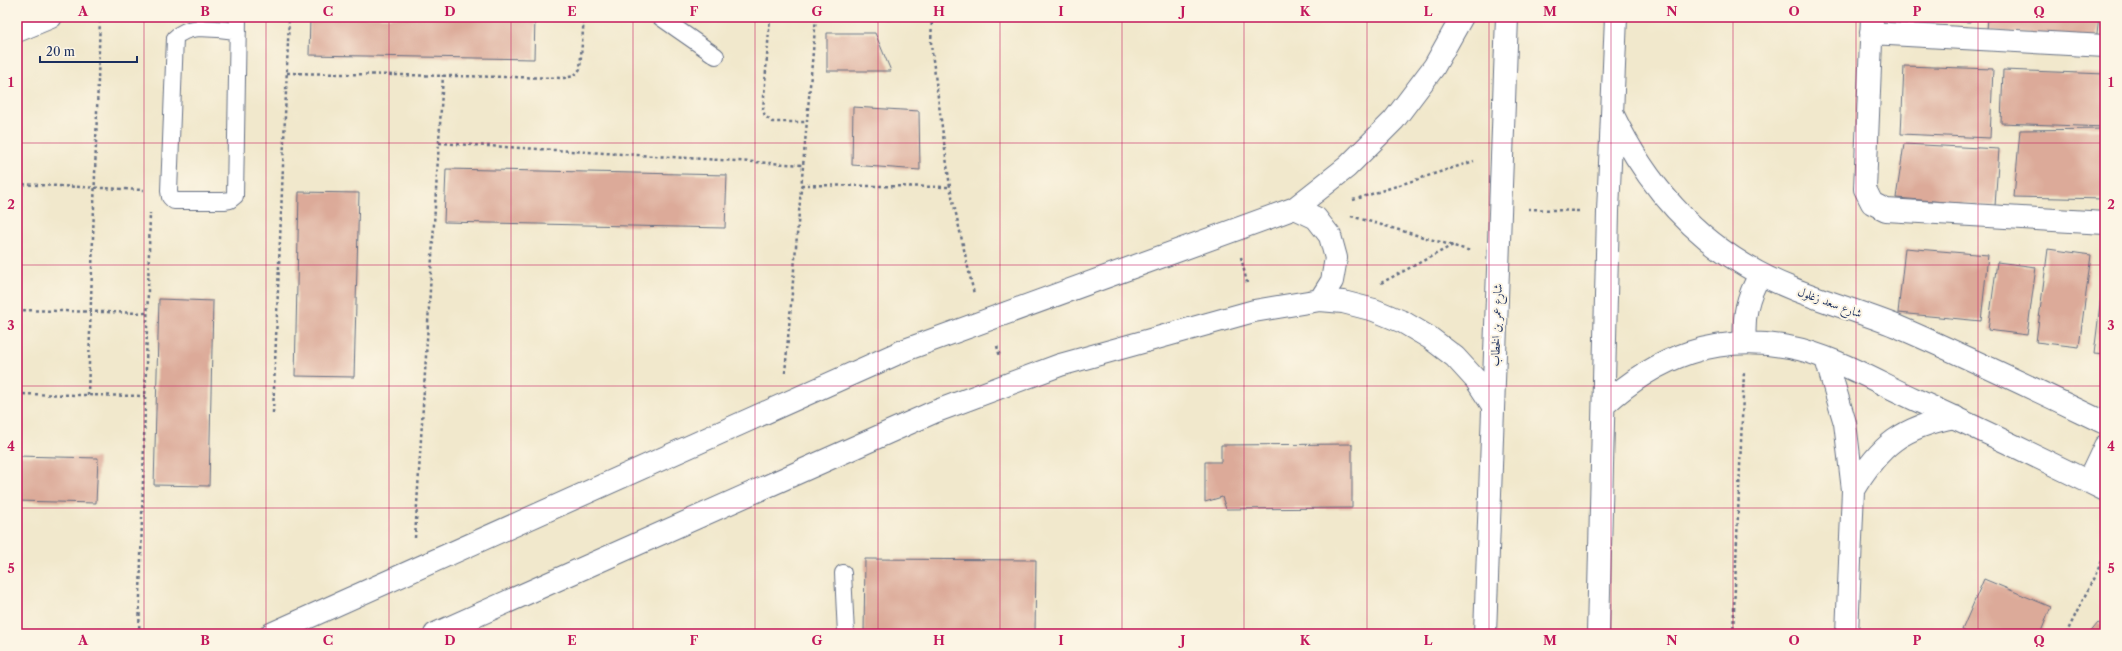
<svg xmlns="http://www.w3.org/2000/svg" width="2122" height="651" viewBox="0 0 2122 651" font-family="'Libre Caslon Text',Amiri,serif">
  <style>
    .building { fill: #dcaa99 }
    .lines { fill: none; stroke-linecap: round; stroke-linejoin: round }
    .service-casing { stroke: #667084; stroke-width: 18 }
    .minor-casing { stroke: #667084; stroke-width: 24 }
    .tertiary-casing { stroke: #667084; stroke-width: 24 }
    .path { stroke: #667084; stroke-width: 2.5; stroke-dasharray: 3 3; stroke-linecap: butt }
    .service { stroke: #fff; stroke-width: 16 }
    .minor { stroke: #fff; stroke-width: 22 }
    .tertiary { stroke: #fff; stroke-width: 22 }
    .grid { fill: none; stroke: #c2185b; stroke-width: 1; stroke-opacity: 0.55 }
    .labels { text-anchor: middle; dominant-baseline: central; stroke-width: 4; stroke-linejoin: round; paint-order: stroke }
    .street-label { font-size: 12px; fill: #1b2f5e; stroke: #fcf5e5 }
    .neatline { fill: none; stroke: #c2185b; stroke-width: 1.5 }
    .grid-label { font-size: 13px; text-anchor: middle; font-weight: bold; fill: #c2185b }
  </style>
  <rect width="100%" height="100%" fill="#fcf5e5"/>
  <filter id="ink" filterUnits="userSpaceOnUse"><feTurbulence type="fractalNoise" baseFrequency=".025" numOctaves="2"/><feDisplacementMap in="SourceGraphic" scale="8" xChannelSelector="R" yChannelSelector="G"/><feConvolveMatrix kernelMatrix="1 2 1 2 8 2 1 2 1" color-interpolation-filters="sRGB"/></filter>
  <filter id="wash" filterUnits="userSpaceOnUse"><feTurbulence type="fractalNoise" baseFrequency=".012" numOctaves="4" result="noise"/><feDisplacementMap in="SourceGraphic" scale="16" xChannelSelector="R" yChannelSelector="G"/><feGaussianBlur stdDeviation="0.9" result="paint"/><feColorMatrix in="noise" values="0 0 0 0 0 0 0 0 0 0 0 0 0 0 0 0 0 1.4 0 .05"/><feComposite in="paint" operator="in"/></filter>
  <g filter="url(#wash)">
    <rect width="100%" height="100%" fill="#f1e8cc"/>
    <g id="blocks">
      <!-- building -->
      <path class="building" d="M310,17H535L534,59L309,55Z
        M859,17H890V20Z
        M1925,17H1970V22L1924,20Z
        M1988,17H2099L2096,41L1987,30Z
        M827,33H875L891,71H827Z
        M1904,66L1993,69L1990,138L1901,134Z
        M2003,70L2105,74V127L2001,123Z
        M853,107L919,111L920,170L852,165Z
        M2105,129V199L2014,197L2020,130Z
        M1904,144L1999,149L1995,206L1896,198Z
        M446,169L727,175L725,228L444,222Z
        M299,192L359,193L354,377L295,376Z
        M1905,248L1988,255L1981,321L1898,313Z
        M2048,249L2091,255L2079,347L2036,342Z
        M1997,262L2036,267L2027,335L1988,330Z
        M2104,271H2105V355L2094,354Z
        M159,299L213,301L209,486L154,485Z
        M1352,444V508L1226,509L1222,497L1205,502V462H1221V445Z
        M17,456L98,458L96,503L17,501Z
        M865,559L1036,560L1035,634H864Z
        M1984,579L2051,607L2040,634H1971L1962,630Z
        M2098,623L2105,627V634H2089Z"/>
    </g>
  </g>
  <g filter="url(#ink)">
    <use href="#blocks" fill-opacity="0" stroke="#667084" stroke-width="1"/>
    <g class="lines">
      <defs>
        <path id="service" d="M660,17L716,56
          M238,31C219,30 189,22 175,38L169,191L170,197L174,201H224L230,200L235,196L238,17
          M843,573L846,634"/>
        <path id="minor" d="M1872,17L1865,189L1872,203L1886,210L2105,223
          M17,31L51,17
          M1871,33L2105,46
          M1826,359L1845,423L1853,490L1847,634
          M1853,490C1880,445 1902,427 1955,417"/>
        <path id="tertiary" d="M1613,115C1651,194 1708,255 1791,288C1825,302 1861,312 1896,326C1966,356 2036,390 2105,423
          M1295,208L1316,218L1330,236L1336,258L1332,281L1320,300
          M1745,343C1743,316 1747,297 1760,275
          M1604,405C1658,356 1715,334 1789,347C1829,354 1877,382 1914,399C1978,428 2042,459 2105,490
          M2088,482L2105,446
          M271,634L905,350L1295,208L1347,167L1394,120L1434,67L1462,17
          M435,634L934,412L1060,365L1254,311L1320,300L1343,302L1374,310L1403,322L1430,338L1455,357L1476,380L1493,406
          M1485,634L1507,17
          M1598,634L1608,212L1616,17"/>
      </defs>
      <!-- service casing -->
      <use href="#service" class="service-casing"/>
      <!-- minor casing -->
      <use href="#minor" class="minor-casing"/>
      <!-- tertiary casing -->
      <use href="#tertiary" class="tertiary-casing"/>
      <!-- path -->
      <path class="path" d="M770,17L763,110L765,116L772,122H807
        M932,17L931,45L950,187L974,294
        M287,73L564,78L574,76L580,69L584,17
        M439,143L803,165
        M17,184L144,190
        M801,185L950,187
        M1353,200L1474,161
        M1528,209L1579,211
        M1351,216L1471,251
        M1241,257L1247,283
        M1381,283L1453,245
        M17,310L147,313
        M997,346L1000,357
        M785,373L816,17
        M17,394L145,396
        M88,395L100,17
        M273,413L289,17
        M415,538L443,75
        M139,634L150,213
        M1733,634L1744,371
        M2066,634L2105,555"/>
      <!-- service -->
      <use href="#service" class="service"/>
      <!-- minor -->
      <use href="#minor" class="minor"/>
      <!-- tertiary -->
      <use href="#tertiary" class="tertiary"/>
    </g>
  </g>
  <!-- grid -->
  <path class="grid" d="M144,17V634M266,17V634M389,17V634M511,17V634M633,17V634M755,17V634M878,17V634M1000,17V634M1122,17V634M1244,17V634M1367,17V634M1489,17V634M1611,17V634M1733,17V634M1856,17V634M1978,17V634M17,143H2105M17,265H2105M17,386H2105M17,508H2105"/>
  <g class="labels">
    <!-- street labels -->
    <g class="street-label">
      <text transform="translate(1830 302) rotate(20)">شارع سعد زغلول</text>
      <text transform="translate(1496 325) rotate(-88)">شارع عمر بن الخطاب</text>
    </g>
  </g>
  <!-- margin -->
  <rect width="2122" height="651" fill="none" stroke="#fcf5e5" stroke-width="44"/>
  <!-- scale -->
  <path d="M40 56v6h97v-6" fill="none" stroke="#1b2f5e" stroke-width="2"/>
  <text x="46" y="56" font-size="12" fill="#1b2f5e" stroke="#fcf5e5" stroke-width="3" paint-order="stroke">20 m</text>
  <rect x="22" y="22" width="2078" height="607" class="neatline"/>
  <g class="grid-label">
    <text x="83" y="16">A</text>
    <text x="205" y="16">B</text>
    <text x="328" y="16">C</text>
    <text x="450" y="16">D</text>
    <text x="572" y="16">E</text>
    <text x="694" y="16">F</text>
    <text x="817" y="16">G</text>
    <text x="939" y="16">H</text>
    <text x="1061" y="16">I</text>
    <text x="1183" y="16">J</text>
    <text x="1305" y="16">K</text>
    <text x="1428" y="16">L</text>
    <text x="1550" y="16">M</text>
    <text x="1672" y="16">N</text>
    <text x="1794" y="16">O</text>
    <text x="1917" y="16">P</text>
    <text x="2039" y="16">Q</text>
    <text x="11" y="87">1</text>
    <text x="2111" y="87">1</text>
    <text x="11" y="209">2</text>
    <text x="2111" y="209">2</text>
    <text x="11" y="330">3</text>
    <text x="2111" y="330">3</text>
    <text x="11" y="451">4</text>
    <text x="2111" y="451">4</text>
    <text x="11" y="573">5</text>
    <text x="2111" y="573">5</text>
    <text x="83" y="645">A</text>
    <text x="205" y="645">B</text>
    <text x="328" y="645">C</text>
    <text x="450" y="645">D</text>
    <text x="572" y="645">E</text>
    <text x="694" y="645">F</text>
    <text x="817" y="645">G</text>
    <text x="939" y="645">H</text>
    <text x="1061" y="645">I</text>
    <text x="1183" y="645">J</text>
    <text x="1305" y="645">K</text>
    <text x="1428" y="645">L</text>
    <text x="1550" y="645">M</text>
    <text x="1672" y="645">N</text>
    <text x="1794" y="645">O</text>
    <text x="1917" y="645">P</text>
    <text x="2039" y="645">Q</text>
  </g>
</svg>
